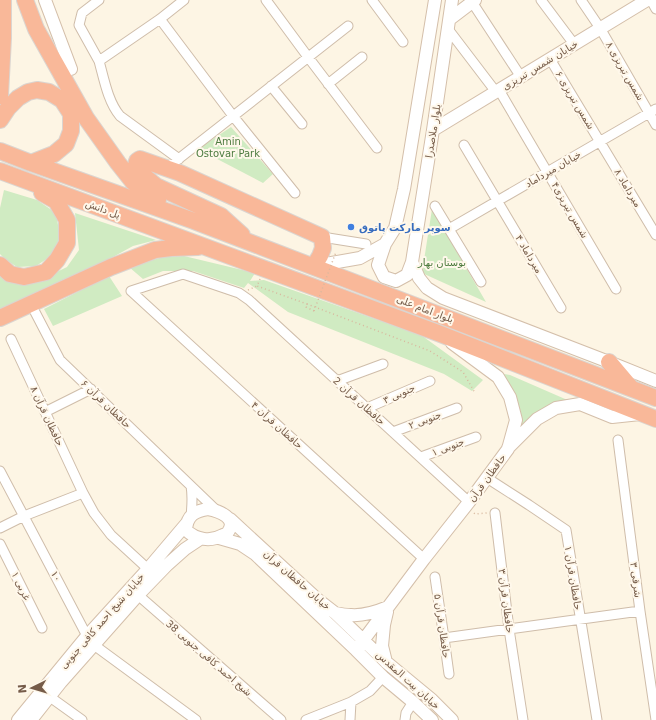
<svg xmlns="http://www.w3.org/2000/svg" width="656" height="720" viewBox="0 0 656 720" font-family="'DejaVu Sans',Vazirmatn,sans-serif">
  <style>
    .green { fill: #d0ebc2 }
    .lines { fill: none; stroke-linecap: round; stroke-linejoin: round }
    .street-casing { stroke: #cfbdaa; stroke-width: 11 }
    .secondary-casing { stroke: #d4bfaa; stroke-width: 14 }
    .highway-casing { stroke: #dbd5d0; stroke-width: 18 }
    .path { stroke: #d8b89e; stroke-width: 1.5; stroke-dasharray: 1 3; stroke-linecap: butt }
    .street { stroke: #fff; stroke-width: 9 }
    .secondary { stroke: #fff; stroke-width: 12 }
    .highway { stroke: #f9b899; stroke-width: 16 }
    .path-bridge { stroke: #d8b89e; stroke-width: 1.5; stroke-dasharray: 1 3; stroke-linecap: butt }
    .shop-dot { fill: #3f7fe0; stroke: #fff8eb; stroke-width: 1.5 }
    .labels { text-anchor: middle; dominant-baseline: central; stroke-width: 4; stroke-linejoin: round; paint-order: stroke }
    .street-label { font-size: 10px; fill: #765c49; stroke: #fff8eb }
    .park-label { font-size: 10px; fill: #4e7c40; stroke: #fff8eb }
    .shop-label { font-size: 10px; font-weight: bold; fill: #366cbe; stroke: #fff8eb; text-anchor: start }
  </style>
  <rect width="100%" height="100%" fill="#fdf5e4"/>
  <!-- green -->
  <path class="green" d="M231,127L273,174L263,183L198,149Z
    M4,190L37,200L56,213L60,237L51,256L36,266L17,267L5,259L0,254V208Z
    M432,209L486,302L422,273Z
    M75,213L156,240L133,246L93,268L0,313V276L12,283L32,284L67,267L79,250Z
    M184,256L255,273L250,281L264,280L421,335L483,380L472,391L444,374L288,312L248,283L244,288L193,271H163L143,279L129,267L163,257Z
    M109,276L122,296L53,326L44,309Z
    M498,373L510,375L572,402L516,436Z"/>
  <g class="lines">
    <defs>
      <path id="street" d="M99,0L82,13L79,25L99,61L160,19L184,0
        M266,0L308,57L377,148
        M372,0L403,42
        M541,0L574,44
        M581,0L600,28L656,125
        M651,0L656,9
        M472,2L521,77
        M160,19L233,116L295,193
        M448,29L496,92
        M550,59L656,235
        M99,61C104,79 108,102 120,116L179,159
        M328,84L362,57
        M271,86L302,124
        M499,90L616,289
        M464,145L561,308
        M167,168L348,26
        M435,206L481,282
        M449,229L656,109
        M322,237L366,244
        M131,291L183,274L239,293L249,300L469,502
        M131,291L424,559
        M35,312L60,360L216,510
        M11,339L83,493
        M337,381L383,364
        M367,408L430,381
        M45,412L91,389
        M393,432L457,408
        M618,440L640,611L656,720
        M421,457L476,437
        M0,471L87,636
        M487,478L529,505L566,530L597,720
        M495,513L509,629L523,720
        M191,516C192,506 193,497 191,486
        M0,528L24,516L83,493L94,513L111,535L148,569
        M0,544L42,628
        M435,577L444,638L449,674
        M138,595L281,720
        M444,638L509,629L640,611
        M94,645L196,720
        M50,697L82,720
        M306,720L351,702L370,691L383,677
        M350,720L351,702
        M405,720L406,713L413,702"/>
      <path id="secondary" d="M45,0L71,69
        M435,0L404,189L395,228L385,244L378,265L384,277L396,281L407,275L412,262L433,130L452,0
        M450,19L475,0
        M433,130L647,0
        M412,262L419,278L427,288L443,298L609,362L656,381
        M314,266L360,258L385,244
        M508,448L537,419L556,408L580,404L612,417L640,414
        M208,509C219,511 238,518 228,532C227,534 225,534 223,535C211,542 196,540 186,530C187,515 195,511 208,509Z
        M230,519L317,599L335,613L386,662L432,700L452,720
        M219,538L240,544L255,554L356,650L383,677L413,702L432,720
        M335,613C340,614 346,615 351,615C364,616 376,612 388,607
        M356,650L424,559L469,502L508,449L516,420L510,397L498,377L452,343
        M386,662L382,646L384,625L387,612
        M18,720L87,636L148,569L187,523
        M31,720L61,682L138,595L167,565L185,549L200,539"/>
      <path id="highway" d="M25,0L36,29L86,118L118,163L133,182L158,200
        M0,96L3,38V0
        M0,120L8,108L18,98L28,92L37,90L49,92L62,100L71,114V131L66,144L54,154L31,163
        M0,151L31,163L194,221L656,398
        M0,171L438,333L656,419
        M242,235L221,216L156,186L138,171L136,166L137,161L140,159L180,173L322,237L323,248L320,256L314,266
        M0,265L10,274L24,277L46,272L57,260L67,243V220L56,201L42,193
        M0,318L111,267L155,250L171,248L198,247
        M609,362L631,388"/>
    </defs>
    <!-- street casing -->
    <use href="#street" class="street-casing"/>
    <!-- secondary casing -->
    <use href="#secondary" class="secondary-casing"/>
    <!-- highway casing -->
    <use href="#highway" class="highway-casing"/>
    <!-- path -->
    <path class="path" d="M260,279L257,286L307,304
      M248,290L257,286
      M314,311L306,307L307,304L430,351L463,372L475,393
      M474,513L475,514L487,513"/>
    <!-- street -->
    <use href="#street" class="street"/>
    <!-- secondary -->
    <use href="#secondary" class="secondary"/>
    <!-- highway -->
    <use href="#highway" class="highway"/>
    <!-- path-bridge -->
    <path class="path-bridge" d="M314,311L336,252"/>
  </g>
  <!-- markers -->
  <circle class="shop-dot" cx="351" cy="227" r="4"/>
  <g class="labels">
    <!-- street labels -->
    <g class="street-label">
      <text transform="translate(540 65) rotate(-31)">خیابان شمس تبریزی</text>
      <text transform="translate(625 71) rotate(60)">شمس تبریزی ۸</text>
      <text transform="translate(575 100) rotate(59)">شمس تبریزی ۶</text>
      <text transform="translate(433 131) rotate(-81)">بلوار ملاصدرا</text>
      <text transform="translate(553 169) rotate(-30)">خیابان میرداماد</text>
      <text transform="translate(628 188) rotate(59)">میرداماد ۸</text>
      <text transform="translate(103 209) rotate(20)">پل دانش</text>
      <text transform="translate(570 210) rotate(60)">شمس تیریزی۴</text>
      <text transform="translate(529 254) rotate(59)">میرداماد ۴</text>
      <text transform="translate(425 309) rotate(21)">بلوار امام علی</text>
      <text transform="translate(399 394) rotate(-24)">جنوبی ۳</text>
      <text transform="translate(359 401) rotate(42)">حافظان قرآن 2</text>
      <text transform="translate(106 404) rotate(44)">حافظان قرآن ۶</text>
      <text transform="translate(47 416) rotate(65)">حافظان قرآن ۸</text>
      <text transform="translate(425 420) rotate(-21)">جنوبی ۲</text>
      <text transform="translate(277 425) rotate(42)">حافظان قرآن ۴</text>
      <text transform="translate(448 447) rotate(-21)">جنوبی ۱</text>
      <text transform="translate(487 478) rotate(-54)">حافظان قرآن</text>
      <text transform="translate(56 576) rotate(62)">۱۰</text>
      <text transform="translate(573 578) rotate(81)">حافظان قرآن ۱</text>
      <text transform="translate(297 580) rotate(41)">خیابان حافظان قرآن</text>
      <text transform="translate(636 580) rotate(83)">۳ شرقی</text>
      <text transform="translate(21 586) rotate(64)">۱ غربی</text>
      <text transform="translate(506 601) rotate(83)">حافظان قرآن ۳</text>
      <text transform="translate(102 621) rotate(-49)">خیابان شیخ احمد کافی جنوبی</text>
      <text transform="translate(442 626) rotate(82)">حافظان قرآن ۵</text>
      <text transform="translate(209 658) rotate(41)">شیخ احمد کافی جنوبی 38</text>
      <text transform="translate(408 680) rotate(42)">خیابان بیت المقدس</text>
    </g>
    <!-- park labels -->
    <g class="park-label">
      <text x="228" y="141">Amin<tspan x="228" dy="12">Ostovar Park</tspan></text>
      <text x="442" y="262">بوستان بهار</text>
    </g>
    <!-- shop labels -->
    <g class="shop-label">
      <text x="359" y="227">سوپر مارکت پاتوق</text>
    </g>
  </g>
  <!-- north arrow -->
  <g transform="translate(32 688) rotate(265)" stroke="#fff8eb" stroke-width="3" paint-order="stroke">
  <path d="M0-3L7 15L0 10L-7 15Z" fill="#765c49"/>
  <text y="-6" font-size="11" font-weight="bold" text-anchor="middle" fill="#765c49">N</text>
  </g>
</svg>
